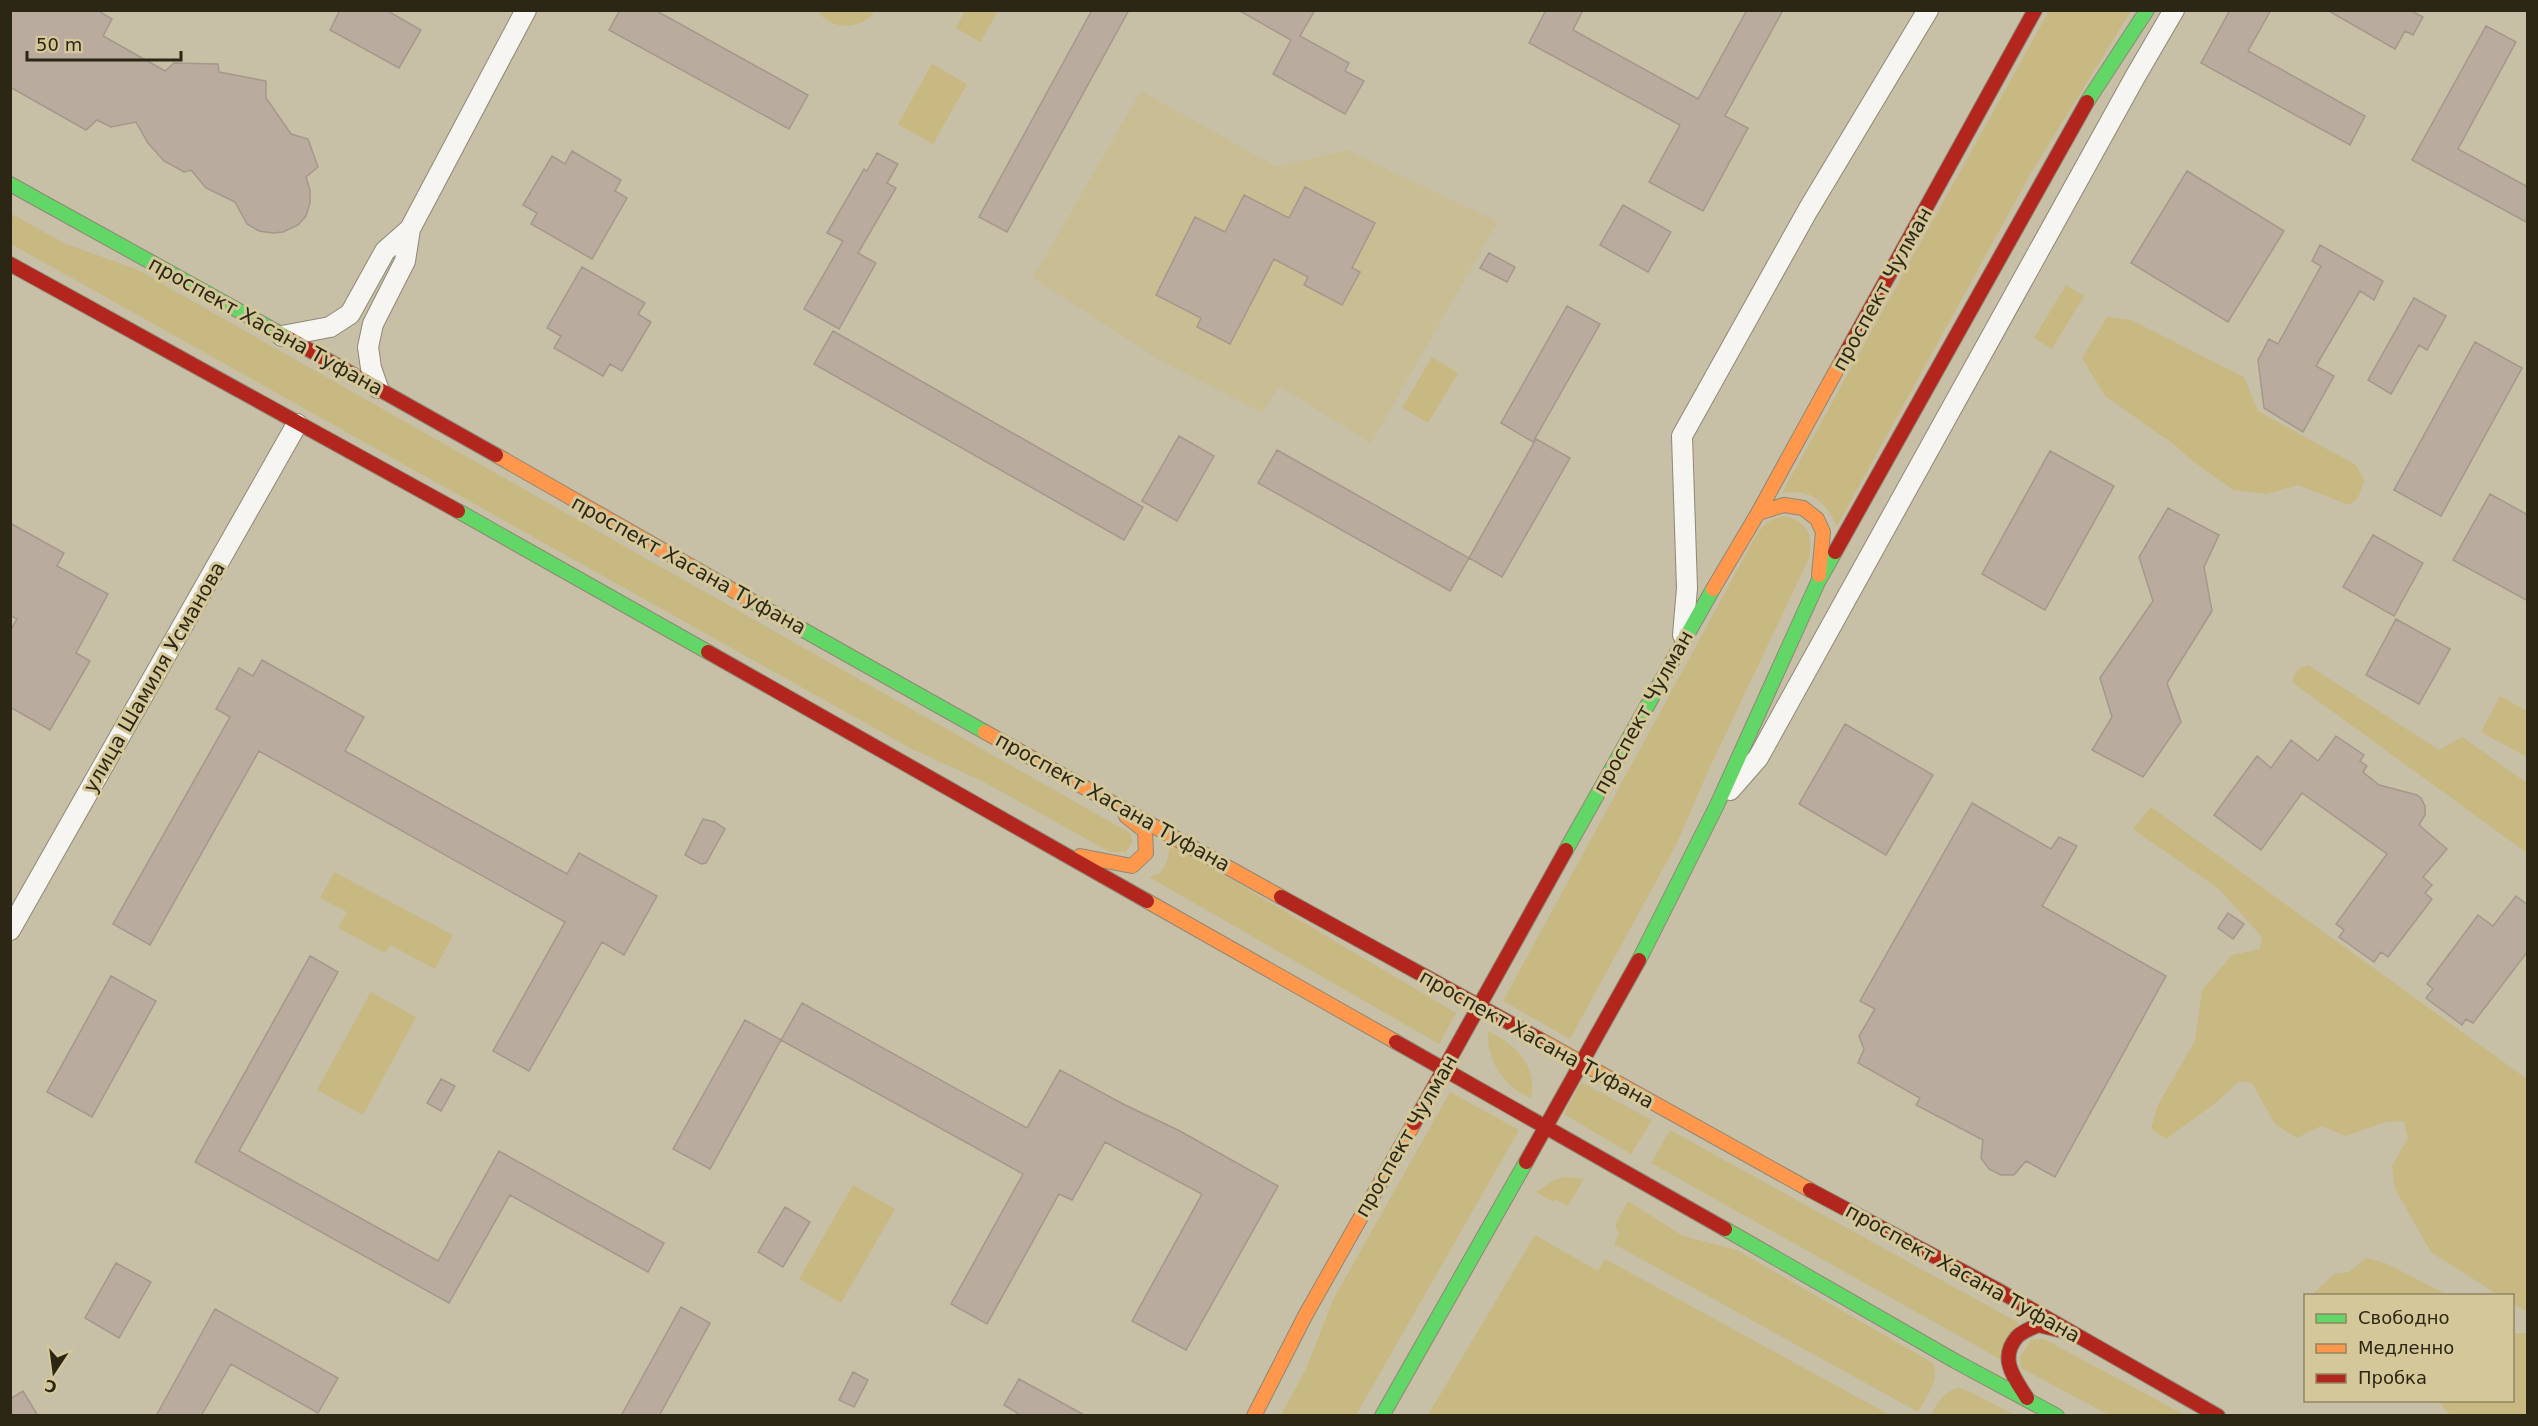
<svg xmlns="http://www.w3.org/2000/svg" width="2538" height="1426" viewBox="0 0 2538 1426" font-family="'DejaVu Sans',sans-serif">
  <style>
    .built { fill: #c9bd94 }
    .green { fill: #c8b982 }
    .building { fill: #b9ab9e; stroke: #a5988a; stroke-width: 1.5 }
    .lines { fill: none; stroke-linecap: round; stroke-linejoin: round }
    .street-casing { stroke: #8e8874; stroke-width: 22 }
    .fast-casing { stroke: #8e8874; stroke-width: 16 }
    .slow-casing { stroke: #8e8874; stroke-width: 16 }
    .jam-casing { stroke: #8e8874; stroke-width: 16 }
    .street { stroke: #f7f5f2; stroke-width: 20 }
    .fast { stroke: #63d668; stroke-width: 14 }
    .slow { stroke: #ff974d; stroke-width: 14 }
    .jam { stroke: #b3261e; stroke-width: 14 }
    .labels { text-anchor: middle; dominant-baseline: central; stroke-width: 6; stroke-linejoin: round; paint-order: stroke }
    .street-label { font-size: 20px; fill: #2c2715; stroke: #d4c799 }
  </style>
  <rect width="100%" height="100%" fill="#c7bfa6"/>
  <!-- built -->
  <path class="built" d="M1141,91L1277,167L1347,150L1498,222L1371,443L1279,386L1263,413L1163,362L1033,278Z"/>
  <!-- green -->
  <path class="green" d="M818,11H875C862,30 831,31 818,11Z
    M965,11H998L980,42L956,28Z
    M2049,11H2131L2031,173L1837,526C1824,500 1812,489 1782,493Z
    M932,64L967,84L933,144L898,124Z
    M10,213L66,244L136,269L1130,833L1133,841L1126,852H1110L984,782L910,748L11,244Z
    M2066,285L2084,296L2052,349L2034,338Z
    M2107,317L2131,320L2244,377L2258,411L2356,465L2364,481L2358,498L2349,505L2298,485L2266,494L2233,490L2190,459L2175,445L2105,396L2082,358Z
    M1432,357L1458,373L1428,423L1402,408Z
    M1783,516C1808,521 1813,534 1809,558L1709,769L1677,843L1570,1039L1503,1001L1758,532L1769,521Z
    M2308,665L2439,750L2462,737L2527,783V853L2292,682L2297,670Z
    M2500,696L2527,711V757L2481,732Z
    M2151,807L2527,1079V1311L2513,1305L2512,1296L2498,1295L2431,1252L2395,1189L2392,1166L2408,1138L2404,1121L2385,1122L2346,1136L2321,1126L2297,1138L2275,1124L2252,1083L2239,1081L2218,1101L2166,1139L2151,1129L2158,1105L2195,1041L2202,990L2232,955L2260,949L2262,937L2219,889L2133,829Z
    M1168,842L1456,1013L1439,1044L1149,877L1160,873C1168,862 1170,855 1168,842Z
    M334,872L453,935L435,969L390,945L385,953L338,928L347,912L320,898Z
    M371,992L416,1017L363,1115L317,1090Z
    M1488,1031C1515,1044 1538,1066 1531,1098C1503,1086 1487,1061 1488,1031Z
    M1581,1082L1652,1120L1631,1154L1564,1114Z
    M1450,1092L1519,1130L1356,1415H1281L1306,1369L1333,1300Z
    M1670,1130L2019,1323L2000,1359L1651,1163Z
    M1565,1177L1584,1179L1568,1206L1555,1199L1553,1202L1536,1192L1554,1180Z
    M853,1185L895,1209L841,1303L799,1279Z
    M1628,1201L1683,1236L1737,1250L1933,1363C1940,1380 1926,1397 1918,1412L1614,1244L1619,1234L1615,1225Z
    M1535,1235L1598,1271L1605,1259L1890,1415H1428Z
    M2366,1258L2385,1263L2448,1295H2312L2334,1274L2349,1272Z
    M2513,1333H2527V1415H2450L2438,1401L2512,1400Z
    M2044,1339L2185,1415H2109L2021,1368L2020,1357L2031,1340Z
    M1958,1388L1969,1391L2014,1415H1931C1938,1403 1943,1392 1958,1388Z"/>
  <!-- building -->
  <path class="building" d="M10,10H97L112,19L103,36L165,71L174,63L218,64L219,72L266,81V98L291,134L308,139L318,167L306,177L310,190V203L306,216L298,225L283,232L273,233L259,231L247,224L235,202L206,188L191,170L184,172L164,161L148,143L136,122L111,127L97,120L86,130L10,87Z
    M340,10H386L421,30L399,68L330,30Z
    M620,10H655L808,95L789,129L609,30Z
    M1092,10H1129L1007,232L979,217Z
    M1238,10H1315L1300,36L1349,63L1345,71L1364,81L1345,114L1273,74L1291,40Z
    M1546,10H1583L1573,30L1698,99L1747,10H1783L1725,116L1748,128L1703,211L1649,182L1680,125L1529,43Z
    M2230,10H2271L2248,51L2365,116L2350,145L2201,63Z
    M2327,10H2410L2423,17L2413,35L2405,31L2395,49Z
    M2486,26L2516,42L2458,149L2528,187V223L2412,160Z
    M572,151L621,180L615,191L627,198L592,259L531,224L537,213L523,205L552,156L565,164Z
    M877,153L898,164L887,183L896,188L858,253L876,263L839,329L804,309L843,241L827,233L864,169L867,171Z
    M2187,171L2284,231L2228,322L2131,263Z
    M1305,187L1375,223L1352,268L1360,272L1342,305L1304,285L1308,277L1274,259L1230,344L1197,327L1201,318L1156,295L1195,217L1225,232L1244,195L1289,218Z
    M1623,205L1671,232L1648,272L1600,245Z
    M2320,245L2383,281L2374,300L2360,291L2316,366L2334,376L2303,432L2264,408L2258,360L2269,339L2278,344L2321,266L2312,261Z
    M1489,253L1515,267L1507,282L1480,268Z
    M582,267L645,303L638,314L651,322L622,371L610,364L603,376L554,348L561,336L547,328Z
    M2414,298L2446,316L2427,350L2419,345L2391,394L2368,380Z
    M1567,306L1600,324L1533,442L1501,423Z
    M833,331L1143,507L1124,540L814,364Z
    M2475,342L2522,368L2441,516L2394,490Z
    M1179,436L1214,456L1177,521L1142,501Z
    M1536,439L1570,458L1502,577L1469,558Z
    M1277,450L1469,558L1450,591L1258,483Z
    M2050,451L2114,486L2045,610L1982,574Z
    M2490,494L2528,515V601L2453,560Z
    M2168,508L2219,535L2204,567L2212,611L2167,683L2181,722L2143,777L2092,750L2112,717L2100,678L2153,601L2139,557Z
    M10,523L64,553L57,566L108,594L76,653L90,661L50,730L10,707V631L17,619L10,615Z
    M2373,535L2423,563L2394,616L2343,587Z
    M2396,619L2450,649L2419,704L2366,675Z
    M262,660L364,717L345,751L567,874L579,853L657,896L624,955L602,942L529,1071L493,1051L565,922L259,751L150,945L113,924L230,717L216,709L239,668L253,676Z
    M1845,724L1933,775L1886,855L1799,804Z
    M2336,736L2364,755L2360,761L2367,766L2363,772L2379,785L2417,795L2421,798L2425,806V815L2419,825L2447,849L2423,877L2432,885L2425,893L2432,899L2388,957L2381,952L2374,962L2339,937L2344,930L2336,924L2387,854L2302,793L2261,850L2214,815L2257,756L2271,768L2291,740L2318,761Z
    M1972,803L2051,849L2059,837L2077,846L2042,906L2166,976L2055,1177L2026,1161L2014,1175H2001L1989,1169L1981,1158L1983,1140L1916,1105L1920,1098L1858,1063L1864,1049L1859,1036L1875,1009L1860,1001Z
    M703,819L715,822L725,829L706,863L701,864L685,855Z
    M2516,896L2528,905V951L2473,1023L2466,1019L2462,1025L2426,998L2433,989L2427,984L2478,915L2493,926Z
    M2228,913L2244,924L2233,939L2218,928Z
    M310,956L338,972L239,1151L438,1261L499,1151L664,1243L648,1272L510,1195L449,1303L195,1162Z
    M111,976L156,1001L92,1117L47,1092Z
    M802,1003L1027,1128L1060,1070L1125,1105L1178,1130L1278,1186L1186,1350L1132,1321L1202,1194L1105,1142L1072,1200L1059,1194L987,1324L951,1304L1023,1174L781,1040L710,1169L673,1149L745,1020L781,1040Z
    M441,1079L455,1086L441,1111L427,1103Z
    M785,1207L810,1222L783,1267L758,1252Z
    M116,1263L151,1282L119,1338L85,1318Z
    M681,1307L710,1323L659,1416H621Z
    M215,1309L338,1378L318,1413L231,1364L201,1416H156Z
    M853,1372L868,1380L854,1407L839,1400Z
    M1019,1379L1086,1416H1022L1004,1405Z
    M23,1391L38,1416H10V1399Z"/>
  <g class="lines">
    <defs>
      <path id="street" d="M282,336L330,327L350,314L385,251L410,229
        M378,388L371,368L368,347L373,324L405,261L410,229L526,10
        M1683,635L1687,588L1682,436L1808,210L1928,10
        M1730,790L1758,758L2135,77L2174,10
        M10,930L297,424"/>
      <path id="fast" d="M2087,102L2147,10
        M10,184L288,338
        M458,511L708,652
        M750,600L985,732
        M1566,850L1713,589
        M1639,960L1717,805L1818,582L1835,552
        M1725,1229L1955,1361L2057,1416
        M1382,1416L1526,1162"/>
      <path id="slow" d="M496,455L750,600
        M1758,513L1784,505L1803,508L1817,519L1823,532L1819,575
        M1713,589L1758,513L1842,360
        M985,732L1281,897
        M1080,856L1132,866L1146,853L1145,831L1126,816
        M1147,901L1396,1042
        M1539,1039L1810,1190
        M1254,1416L1305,1316L1414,1123"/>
      <path id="jam" d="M10,264L458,511
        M288,338L496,455
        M1842,360L2035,10
        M1835,552L2087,102
        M708,652L1147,901
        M1281,897L1539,1039
        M1396,1042L1725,1229
        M1414,1123L1566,850
        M1526,1162L1639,960
        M1810,1190L1996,1289L2218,1416
        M2027,1398C2015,1379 1998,1359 2017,1337C2021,1332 2032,1328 2038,1325L2063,1331"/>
    </defs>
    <!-- street casing -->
    <use href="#street" class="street-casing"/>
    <!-- fast casing -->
    <use href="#fast" class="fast-casing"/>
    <!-- slow casing -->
    <use href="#slow" class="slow-casing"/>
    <!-- jam casing -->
    <use href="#jam" class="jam-casing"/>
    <!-- street -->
    <use href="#street" class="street"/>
    <!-- fast -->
    <use href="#fast" class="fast"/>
    <!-- slow -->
    <use href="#slow" class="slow"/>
    <!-- jam -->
    <use href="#jam" class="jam"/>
  </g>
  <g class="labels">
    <!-- street labels -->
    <g class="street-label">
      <text transform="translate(1882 289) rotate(-61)">проспект Чулман</text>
      <text transform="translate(266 326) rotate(29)">проспект Хасана Туфана</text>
      <text transform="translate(689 565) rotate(29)">проспект Хасана Туфана</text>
      <text transform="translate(154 677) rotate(-60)">улица Шамиля Усманова</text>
      <text transform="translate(1643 712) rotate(-61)">проспект Чулман</text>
      <text transform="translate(1113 802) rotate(29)">проспект Хасана Туфана</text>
      <text transform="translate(1537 1039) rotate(29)">проспект Хасана Туфана</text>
      <text transform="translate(1406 1136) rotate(-60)">проспект Чулман</text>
      <text transform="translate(1963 1273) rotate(29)">проспект Хасана Туфана</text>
    </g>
  </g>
  <!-- border -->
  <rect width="2538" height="1426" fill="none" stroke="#2c2715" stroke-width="24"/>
  <!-- legend -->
  <rect x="2304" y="1294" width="210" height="108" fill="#d4c799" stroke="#918764" stroke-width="1.5"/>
  <rect x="2316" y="1314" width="30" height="9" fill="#63d668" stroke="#918764" stroke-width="1.5"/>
  <text x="2358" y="1324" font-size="18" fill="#2c2715">Свободно</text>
  <rect x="2316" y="1344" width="30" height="9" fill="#ff974d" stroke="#918764" stroke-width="1.5"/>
  <text x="2358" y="1354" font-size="18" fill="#2c2715">Медленно</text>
  <rect x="2316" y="1374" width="30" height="9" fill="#b3261e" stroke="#918764" stroke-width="1.5"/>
  <text x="2358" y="1384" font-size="18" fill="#2c2715">Пробка</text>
  <!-- north arrow -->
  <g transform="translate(54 1372) rotate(193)" stroke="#d4c799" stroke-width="4.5" paint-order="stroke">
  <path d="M0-4.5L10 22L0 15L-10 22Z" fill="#2c2715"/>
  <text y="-9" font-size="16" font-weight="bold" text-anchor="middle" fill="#2c2715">С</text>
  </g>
  <!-- scale -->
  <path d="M27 51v9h154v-9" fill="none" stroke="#2c2715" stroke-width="3"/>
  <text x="36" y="51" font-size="18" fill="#2c2715" stroke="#d4c799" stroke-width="4.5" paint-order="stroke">50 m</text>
</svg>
